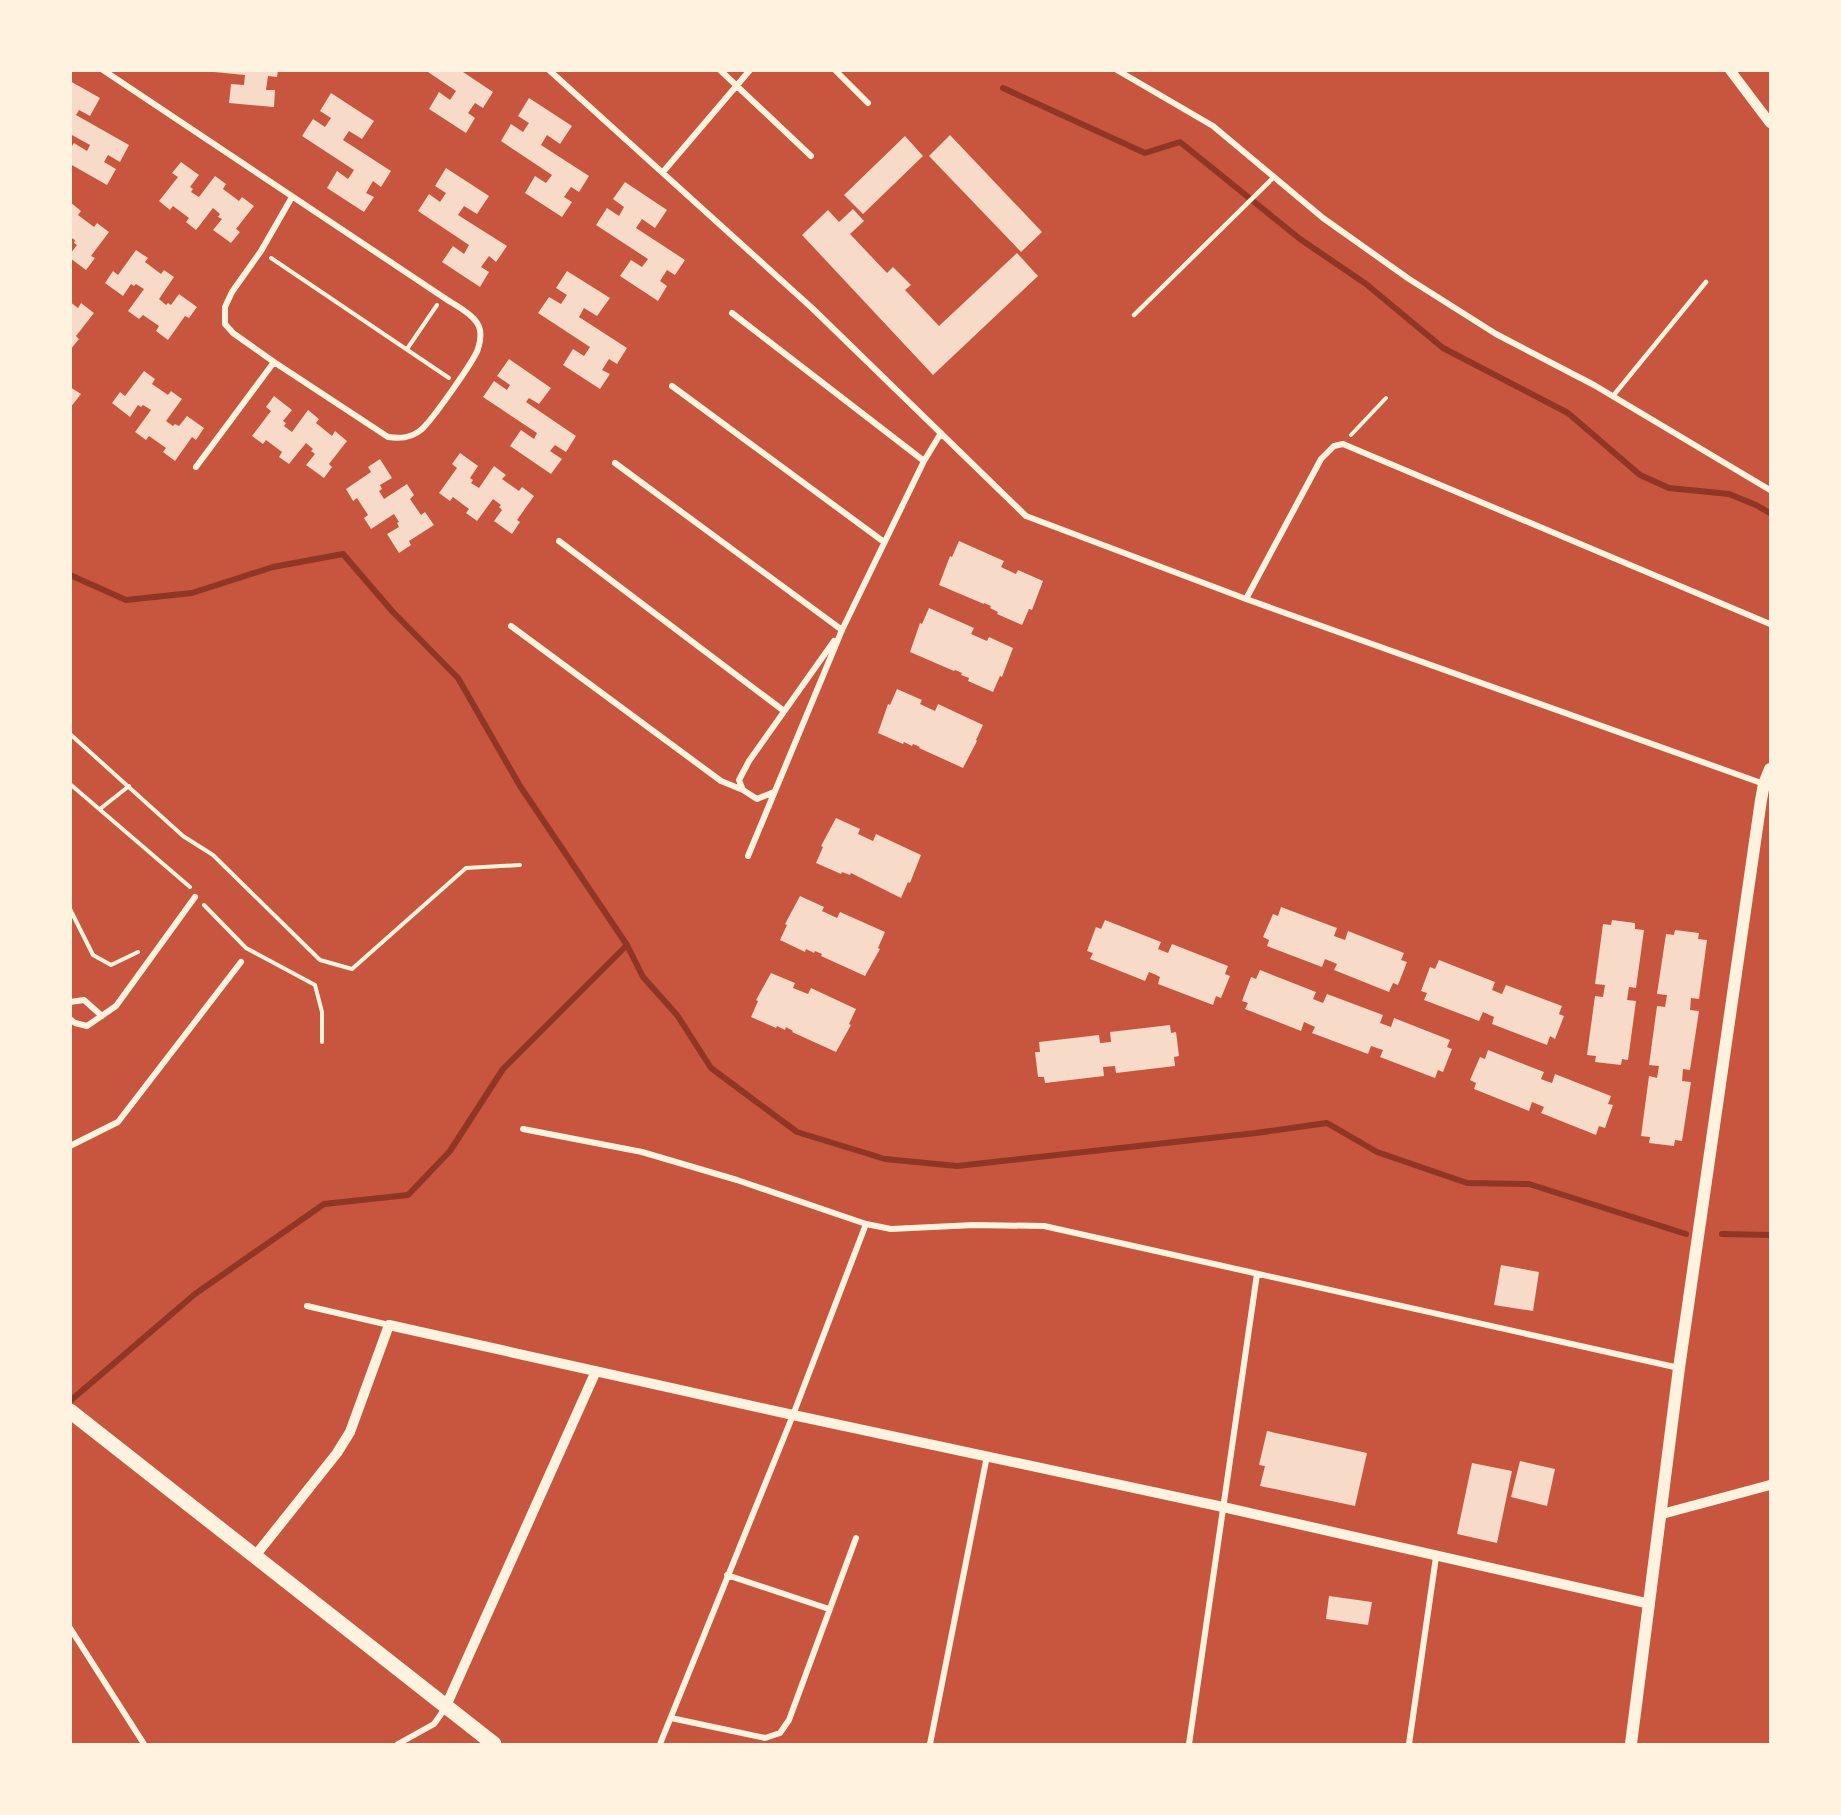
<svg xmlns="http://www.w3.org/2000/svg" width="1841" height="1815" viewBox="0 0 1841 1815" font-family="Rubik,sans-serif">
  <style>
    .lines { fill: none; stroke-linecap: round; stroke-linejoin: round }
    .stream { stroke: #8f3625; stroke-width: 6 }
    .building { fill: #f7dbc8 }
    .path { stroke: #fff3e0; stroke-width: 4 }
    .service { stroke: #fff3e0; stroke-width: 4.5 }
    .minor { stroke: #fff3e0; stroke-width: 6 }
    .tertiary { stroke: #fff3e0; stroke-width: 10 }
    .secondary { stroke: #fff3e0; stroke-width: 12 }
    .primary { stroke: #fff3e0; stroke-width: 15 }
  </style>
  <rect width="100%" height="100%" fill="#c8553d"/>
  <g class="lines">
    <!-- stream -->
    <path class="stream" d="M1003,88L1145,153L1180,142L1300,239L1366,284L1443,348L1568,413L1640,475L1669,488L1729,494L1756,505L1770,513
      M70,575L126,600L192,593L273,567L343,554L392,611L458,678L520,786L627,945L643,977L677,1015L711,1068L797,1132L885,1159L957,1166L1256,1133L1327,1123L1377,1152L1467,1183L1529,1184L1686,1234
      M1722,1234L1770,1235
      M70,1401L195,1294L324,1204L408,1195L450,1151L503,1069L627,945"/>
  </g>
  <!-- building -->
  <path class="building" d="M214,70H278L277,77L268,76L266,90H275L274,107L229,103L231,84L244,85L245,75L214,72Z
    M425,70H460L493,92L483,108L475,103L468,113L475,118L466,133L429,109L439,92L450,100L456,91Z
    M70,81L100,98L90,116L79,110L76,115L129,145L120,162L108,155L104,162L116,169L107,185L70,164V149L74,143L87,151L90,145L70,134Z
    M331,93L374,121L362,139L349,131L343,140L391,171L381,187L373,181L366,193L374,197L364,212L327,188L337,171L348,179L354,170L302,136L313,119L325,127L331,118L320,111Z
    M529,98L572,126L560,144L547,135L541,145L589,176L579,192L571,187L564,197L572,202L562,217L525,193L535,176L546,183L552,175L501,141L511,124L523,132L529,123L518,116Z
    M950,135L1042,232L1021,252L929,156Z
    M905,136L923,156L863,214L844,195Z
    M181,162L199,175L190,187L193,189L191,192L199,197L215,176L226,184L223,189L239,201L242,197L254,206L236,229L240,232L231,243L213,230L222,219L218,217L220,214L213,208L196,230L186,222L189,218L173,206L170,210L159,201L178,177L172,173Z
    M446,168L489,196L477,214L464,206L458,215L507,246L496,262L489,256L481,267L489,272L480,287L442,262L453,246L464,254L469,245L418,211L429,194L440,202L446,193L435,186Z
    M625,182L667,210L655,228L642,219L636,228L685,260L675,275L667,270L660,281L667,286L658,301L620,276L631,260L642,267L648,259L596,225L607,208L619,216L624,207L613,199Z
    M70,202L81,211L78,215L94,227L97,223L109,232L91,256L95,258L86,270L70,258V254L77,245L74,243L75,240L70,237Z
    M853,209L864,221L850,234L887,273L893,267L911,285L905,290L939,326L1017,253L1038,276L933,375L802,235L828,210L839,222Z
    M136,250L148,258L145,262L161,274L164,270L174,277L159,299L166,305L168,303L171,305L179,294L197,307L189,318L185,316L168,340L156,331L159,326L143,315L139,319L128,311L144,289L136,284L134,286L131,284L123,296L105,283L113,271L118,275Z
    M567,271L610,298L597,316L584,308L579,317L627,348L617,364L609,359L602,370L610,374L600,389L563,365L573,349L584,356L590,347L538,313L549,297L561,304L567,295L556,288Z
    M70,302L78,308L81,303L94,313L76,336L79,339L70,350Z
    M509,359L551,388L539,404L529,398L526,402L576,436L566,452L555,445L550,451L562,459L551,474L510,446L521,430L534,439L537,433L483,397L494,381L507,390L510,385L497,376Z
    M144,371L155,379L152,384L168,395L171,391L182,399L166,421L173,426L175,424L179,426L187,416L204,428L196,440L192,437L175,461L163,452L166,448L149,436L146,440L135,432L151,410L143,405L141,407L138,405L130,417L112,403L120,392L125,396Z
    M70,387L81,394L70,408Z
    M274,396L292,410L283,421L286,423L284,426L292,432L308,410L319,419L316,423L332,436L335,431L347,441L329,464L332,467L324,478L306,465L315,454L311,451L313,449L306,443L289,464L279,457L282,452L266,440L263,444L252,436L271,411L266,407Z
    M460,453L478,466L470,478L473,480L471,483L479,488L494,466L506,475L502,479L519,491L522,487L534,496L517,520L520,522L512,534L494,521L502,510L499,507L501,505L493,499L477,521L466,513L469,509L453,497L450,501L439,493L457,468L452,464Z
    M380,459L392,478L380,485L382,489L379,491L384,499L407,484L414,495L410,499L421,515L425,512L434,525L409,541L411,545L399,553L387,534L399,527L397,523L399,522L394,514L371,529L364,518L368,515L357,498L353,501L346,489L371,472L368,467Z
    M959,541L1004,561L1001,567L1016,574L1018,570L1043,581L1032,610L1029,609L1022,625L997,614L998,612L990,608L991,606L984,603V604L939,585L950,556L952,557Z
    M929,608L974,628L971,634L987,641L989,637L1013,648L1002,677L1000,676L993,692L968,681L969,678L961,675L962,673L955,670L954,671L910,652L920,623L922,624Z
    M897,689L922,700L920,704L935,711L938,704L983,725L976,740L977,741L963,768L919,748L920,747L913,744L912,746L904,742L903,744L878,733L888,704L890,705Z
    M836,818L860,829L858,834L873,841L876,834L921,855L910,883L908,882L901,898L851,873L850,875L842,872L841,874L816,863L823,847L821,846Z
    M800,896L824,907L822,911L837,918L840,912L885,932L878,948L880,949L865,976L821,956L822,954L815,951L814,953L806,949L805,952L780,940L787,925L785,924Z
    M1281,907L1337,928L1334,936L1345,940L1348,931L1404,953L1401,960L1407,962L1398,985L1393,983L1389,992L1334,970L1337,964L1330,961L1325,959L1322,967L1267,946L1269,940L1263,937L1273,914L1278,916Z
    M1105,920L1161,942L1158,949L1168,953L1172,944L1228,966L1225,974L1230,976L1221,998L1216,996L1213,1005L1158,984L1160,977L1154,974L1149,972L1145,981L1090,959L1093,953L1087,951L1096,927L1101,929Z
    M1612,920L1635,923V929L1644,930L1636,988L1629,987L1627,1000L1636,1001L1628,1060L1622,1059L1621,1065L1595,1062L1596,1056L1587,1055L1595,996L1603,997L1605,985L1595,984L1603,924L1611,925Z
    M1675,930L1699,933L1698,939L1707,940L1699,999L1691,998L1690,1010L1699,1011L1690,1070L1683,1069L1682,1081L1691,1082L1682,1141L1675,1140L1674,1146L1649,1143L1650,1137L1641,1136L1649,1076L1657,1078L1659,1066L1649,1065L1657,1006L1665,1007L1667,995L1657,994L1666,934L1674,935Z
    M1439,960L1495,982L1492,990L1502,994L1506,985L1562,1006L1559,1014L1564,1016L1555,1039L1550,1036L1547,1045L1492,1024L1494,1017L1483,1012L1479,1021L1424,1000L1427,993L1421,991L1430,967L1435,969Z
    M1260,970L1316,992L1313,999L1323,1003L1327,994L1383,1015L1380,1023L1391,1027L1394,1018L1450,1040L1447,1047L1452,1049L1443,1072L1438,1070L1435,1078L1380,1057L1383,1050L1371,1046L1368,1054L1312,1033L1315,1027L1304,1022L1301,1031L1245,1009L1248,1003L1242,1001L1251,977L1256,979Z
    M771,973L795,983L793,988L808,994L811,988L856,1009L849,1024L851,1025L836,1052L792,1032L793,1031L786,1027L785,1030L777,1026L776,1028L751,1017L758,1001L756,1000Z
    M1170,1025L1171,1033L1176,1032L1179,1056L1174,1057L1175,1066L1116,1073L1115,1066L1103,1067L1104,1076L1045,1083L1044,1077H1038L1035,1052H1040L1039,1042L1099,1035L1100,1043L1111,1042L1110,1032Z
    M1488,1050L1544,1072L1541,1079L1546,1081L1552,1083L1555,1074L1611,1096L1608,1104L1613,1105L1605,1128L1599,1126L1596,1135L1541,1113L1544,1107L1532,1102L1529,1111L1474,1089L1476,1083L1470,1080L1480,1057L1485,1059Z
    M1501,1265L1539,1272L1533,1311L1494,1305Z
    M1267,1431L1367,1453L1355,1506L1260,1486L1265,1466L1259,1465Z
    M1520,1461L1555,1469L1547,1506L1511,1497Z
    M1472,1463L1512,1471L1497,1543L1457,1534Z
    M1329,1596L1372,1602L1368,1625L1326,1619Z"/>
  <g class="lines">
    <!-- path -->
    <path class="path" d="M271,258L449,378
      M407,349L437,305
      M1351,435L1386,398
      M70,734L183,836L213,855L320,960L352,969L466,868L520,865
      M70,784L190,887
      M100,809L129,786
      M204,905L246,948L315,985L322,1012V1042
      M70,909L93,955L111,965L138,952"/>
    <!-- service -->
    <path class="service" d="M1134,315L1274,177
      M1613,396L1706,282"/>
    <!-- minor -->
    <path class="minor" d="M103,70L443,297C454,305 477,315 480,330C481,336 480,343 478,349C474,361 432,420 422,429C412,438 401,439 388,437L274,362L233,333L225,324V307L232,292L261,251L292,197
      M549,70L812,308L1026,516L1246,599L1764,784
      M720,70L811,156
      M835,70L868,103
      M1117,70L1213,126L1323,218L1409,279L1496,334L1594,385L1770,490
      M663,172L750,70
      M732,313L924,461
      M672,386L884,542
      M615,463L842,630
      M196,467L274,362
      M559,541L784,711
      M1246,599L1321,459L1334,446L1343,444L1770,624
      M511,626L721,781L743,790
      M774,792L757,799L743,790L739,780L749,761L834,641
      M748,856L842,630L924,461L941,433
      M70,1002L84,1000L102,1016
      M70,1019L75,1023L87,1026L116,1006L195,897
      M523,1129L642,1152L737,1180L866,1224L891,1229L974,1225L1044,1226L1679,1368
      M70,1146L118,1122L241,962
      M307,1306L389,1325
      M727,1575L829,1609
      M70,1628L144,1744
      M671,1718L765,1738L780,1733L789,1720L856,1538
      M398,1744L434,1724L446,1707
      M660,1744L793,1415L866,1224
      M930,1744L987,1456
      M1189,1744L1257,1274
      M1409,1744L1436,1557"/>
    <!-- tertiary -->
    <path class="tertiary" d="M1730,70L1770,123
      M1662,1514L1770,1485
      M255,1556L337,1453L350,1432L389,1325L793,1415L1223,1507L1650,1604
      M446,1706L596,1371"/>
    <!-- secondary -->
    <path class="secondary" d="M1631,1744L1679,1368L1761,800L1764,784L1770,769"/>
    <!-- primary -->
    <path class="primary" d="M70,1411L494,1744"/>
  </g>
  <!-- border -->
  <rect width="1841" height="1815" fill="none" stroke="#fff3e0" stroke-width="144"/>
</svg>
